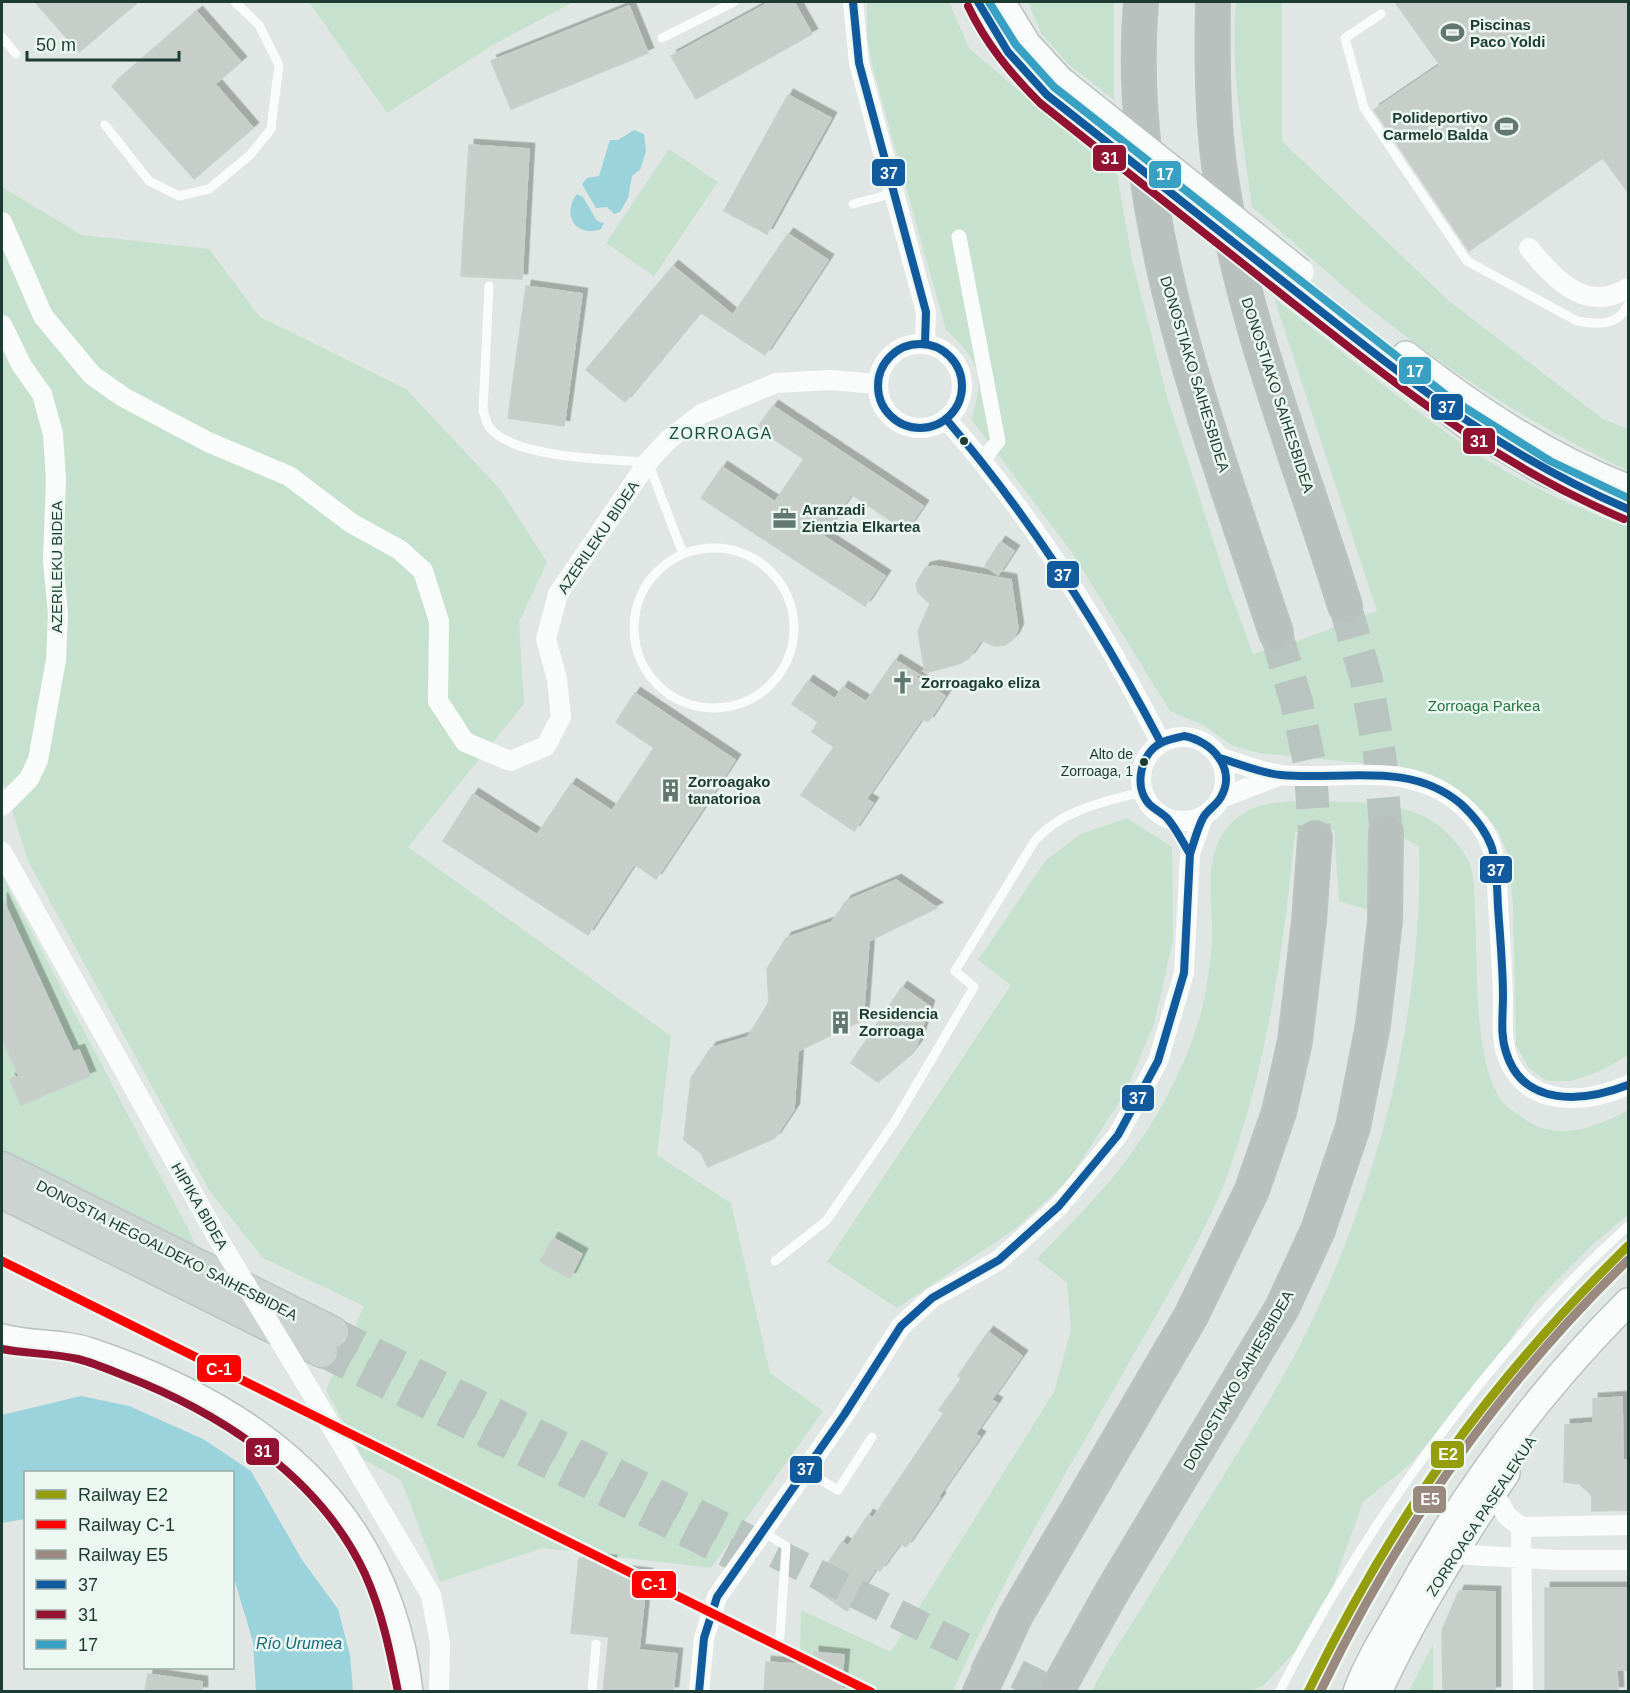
<svg xmlns="http://www.w3.org/2000/svg" width="1630" height="1693" viewBox="0 0 1630 1693" font-family="Arial,sans-serif">
  <style>
    .green { fill: #c6e2ce }
    .water { fill: #9ad3db }
    .building { fill: #c7ceca; stroke: #c8cfcc; stroke-width: 1.5; filter: url(#shadow) }
    .lines { fill: none; stroke-linecap: round; stroke-linejoin: round }
    .primary-tunnel { stroke: #b9c4c0; stroke-width: 30; stroke-dasharray: 30 15; stroke-linecap: butt }
    .motorway-tunnel { stroke: #b9c4c0; stroke-width: 33; stroke-dasharray: 33 16; stroke-linecap: butt }
    .secondary-casing { stroke: #b8c3bf; stroke-width: 30 }
    .primary-casing { stroke: #bac4c0; stroke-width: 33 }
    .motorway-casing { stroke: #bac4c0; stroke-width: 36 }
    .service { stroke: #fafbfb; stroke-width: 9 }
    .pedestrian { stroke: #fafbfb; stroke-width: 15 }
    .minor { stroke: #fafbfb; stroke-width: 20 }
    .secondary { stroke: #fafbfb; stroke-width: 27 }
    .primary { stroke: #cbd4d1; stroke-width: 30 }
    .motorway { stroke: #b8c1be; stroke-width: 33 }
    .secondary-bridge-casing { stroke: #b8c3bf; stroke-width: 30; stroke-linecap: butt }
    .minor-bridge { stroke: #fafbfb; stroke-width: 20 }
    .secondary-bridge { stroke: #fafbfb; stroke-width: 27 }
    .bus-1-casing { stroke: #ecf7f1; stroke-width: 12 }
    .bus-2-casing { stroke: #ecf7f1; stroke-width: 12 }
    .bus-3-casing { stroke: #ecf7f1; stroke-width: 12 }
    .bus-1 { stroke: #125a9e; stroke-width: 8 }
    .bus-2 { stroke: #941231; stroke-width: 8 }
    .bus-3 { stroke: #37a0c3; stroke-width: 8 }
    .rail-1-casing { stroke: #ecf7f1; stroke-width: 14 }
    .rail-2-casing { stroke: #ecf7f1; stroke-width: 14 }
    .rail-3-casing { stroke: #ecf7f1; stroke-width: 14 }
    .rail-1 { stroke: #949d0c; stroke-width: 9 }
    .rail-2 { stroke: #f00; stroke-width: 9 }
    .rail-3 { stroke: #9a897e; stroke-width: 9 }
    .bus-dot { fill: #1c3b32; stroke: #ecf7f1; stroke-width: 2 }
    .labels { text-anchor: middle; dominant-baseline: central; stroke-width: 5; stroke-linejoin: round; paint-order: stroke }
    .bus-label { font-size: 14px; fill: #1c3b32; stroke: #ecf7f1; text-anchor: end }
    .poi-label { font-size: 15px; font-weight: bold; fill: #1c3b32; stroke: #ecf7f1; text-anchor: start }
    .street-label { font-size: 15px; fill: #1c3b32; stroke: #ecf7f1 }
    .park-label { font-size: 15px; fill: #227641; stroke: #ecf7f1 }
    .neighbourhood-label { font-size: 16px; letter-spacing: 1.5px; fill: #174f40; stroke: #ecf7f1 }
    .water-label { font-size: 16px; font-style: italic; fill: #116d7c; stroke: #ecf7f1 }
    .line-badge { stroke: #ecf7f1; stroke-width: 2 }
    .badge-label { font-size: 16px; text-anchor: middle; font-weight: bold; fill: #fff }
  </style>
  <defs>
    <filter id="shadow"><feDropShadow dx="5.5" dy="-5.5" stdDeviation="0" flood-color="#0004"/></filter>
  </defs>
  <rect width="100%" height="100%" fill="#e0e6e3"/>
  <!-- green -->
  <path class="green" d="M309,2H573L491,46L387,113Z
    M867,2H949L969,48L1117,175L1132,260L1168,400L1228,586L1253,654L1298,641L1377,611L1274,298C1334,345 1392,394 1454,438C1506,476 1568,505 1628,527V1055L1605,1069L1571,1081H1547L1529,1068L1516,1045L1513,906L1508,855L1498,831L1486,815L1466,796L1432,777L1392,766L1259,753L1233,746L1203,725L1170,711L1071,551L971,419C986,377 978,359 946,330L873,69L867,38Z
    M1028,2H1114V100L1068,64L1041,33Z
    M1236,2H1282V141L1449,301L1603,419L1628,429V471C1547,432 1471,386 1399,331C1348,293 1301,248 1252,207C1243,139 1230,70 1236,2Z
    M669,149L718,182L654,276L606,243Z
    M2,187L82,235L209,249L260,317L406,389L500,489L547,562L519,622L524,704L408,847L671,1036L657,1155L731,1203L770,1373L823,1411L711,1568L543,1548L440,1582L401,1480L364,1460L326,1390L364,1306L263,1258L209,1190L29,863L2,780Z
    M1299,801C1347,803 1415,796 1450,836C1456,842 1463,851 1467,858C1476,875 1474,898 1475,916C1478,968 1473,1057 1501,1100C1506,1108 1519,1114 1526,1120C1557,1142 1598,1127 1628,1110V1215L1593,1244L1536,1302L1479,1385L1409,1465L1363,1502L1318,1627L1265,1684L1252,1691H1092C1106,1661 1127,1632 1144,1604C1188,1531 1235,1460 1277,1387C1368,1229 1424,1028 1419,846L1396,834H1377L1368,910L1339,901L1334,830L1295,832C1284,945 1268,1060 1230,1168C1209,1227 1175,1282 1144,1336C1079,1453 1006,1568 953,1691H836L838,1669L800,1651L801,1610L891,1652L1054,1392L1071,1330L1067,1283L1037,1259C1068,1226 1101,1194 1128,1158C1162,1113 1197,1045 1206,989C1208,974 1211,959 1212,944C1214,909 1203,868 1221,837C1239,806 1266,802 1299,801Z
    M1127,818L1172,847L1173,940L1154,1024L1125,1093L1068,1181L1015,1229L897,1308L827,1262L1011,985L978,960L1046,860L1081,834Z
    M2,875L188,1229L196,1246L2,1151Z
    M1433,1644V1691H1409Z"/>
  <!-- water -->
  <path class="water" d="M634,130L644,134L646,151L640,170L632,176L628,198L620,212L614,214L607,207L596,208L582,184L587,178L599,176L610,140H618Z
    M577,194L583,197L597,221L604,223L601,229C576,238 561,215 577,194Z
    M81,1396L129,1406L203,1439L251,1471L302,1560L338,1609L350,1655L353,1691H256L253,1642L233,1575L232,1472H26L25,1519L2,1523V1415Z"/>
  <!-- building -->
  <path class="building" d="M35,2H138L79,52Z
    M770,2H794L812,34L696,99L671,56Z
    M1395,2H1629V194L1603,158L1469,251L1374,110L1440,65Z
    M629,6L648,53L511,109L491,61Z
    M197,12L241,62L215,84L253,128L194,179L112,86Z
    M788,95L831,118L767,234L724,211Z
    M469,145L529,149L522,279L461,276Z
    M788,234L828,260L765,355L700,312L625,402L586,370L673,266L733,315Z
    M526,286L582,294L564,426L508,418Z
    M773,406L923,506L906,531L851,494L823,536L885,576L865,606L701,498L722,467L775,502L804,459L757,428Z
    M1000,542L1014,551L998,575L985,566Z
    M934,566L1011,580L1018,629L1013,639L1005,645L995,646L981,640L969,658L961,663L925,673L918,631L930,604L918,592L916,584L925,568Z
    M895,660L919,675L914,676L945,696L928,722L922,718L866,799L873,803L854,831L801,795L834,747L812,732L818,722L792,704L808,681L835,699L843,687L866,702Z
    M635,693L735,760L656,879L634,864L588,935L443,841L473,794L537,835L571,784L612,811L654,748L616,722Z
    M896,880L937,908L869,941L863,1020L798,1051L794,1109L775,1138L708,1167L701,1153L684,1140L691,1078L711,1048L748,1037L769,1002L767,969L786,938L832,922L846,901Z
    M2,898L73,1052L79,1050L90,1076L21,1105L10,1079L19,1076L2,1038Z
    M902,987L929,1006L917,1045L906,1059L878,1082L851,1063Z
    M553,1238L582,1254L570,1278L540,1262Z
    M988,1332L1022,1356L991,1400L997,1403L975,1434L980,1437L938,1497L940,1498L906,1547L900,1543L880,1571L876,1568L847,1611L812,1587L842,1542L848,1546L868,1515L873,1518L944,1413L939,1410L961,1379L958,1376Z
    M1622,1397L1623,1460H1629V1510L1592,1511V1496L1580,1484L1564,1482L1565,1425L1593,1423V1399Z
    M579,1558L611,1561L610,1570L647,1574L639,1650L677,1654L673,1692H603L609,1637L571,1633Z
    M1545,1588H1629V1670H1617L1618,1692H1545Z
    M1459,1591L1495,1592V1692H1443L1442,1630Z
    M814,1652L844,1655L841,1692H764L766,1662L813,1665Z
    M148,1674L202,1682V1692H145Z"/>
  <g class="lines">
    <!-- primary-tunnel -->
    <path class="primary-tunnel" d="M333,1332L1053,1692
      M322,1352L749,1563"/>
    <!-- motorway-tunnel -->
    <path class="motorway-tunnel" d="M1345,606L1366,678L1380,758L1386,832
      M1276,633L1297,704L1310,765L1315,838"/>
    <defs>
      <path id="secondary" d="M978,2C1001,56 1045,94 1090,131
        M1001,2L1027,44L1060,80
        M1296,293L1468,426L1545,472L1628,509
        M1406,355C1474,408 1547,457 1627,488
        M2,1338C31,1346 61,1342 91,1352C258,1409 387,1505 409,1692
        M1357,1692C1367,1664 1384,1637 1399,1611C1460,1498 1537,1393 1628,1302
        M1378,1692C1413,1615 1458,1543 1506,1473"/>
      <path id="primary" d="M2,1167L333,1332
        M2,1193L322,1352"/>
      <path id="motorway" d="M1141,2C1123,216 1211,433 1276,633
        M1213,2C1212,56 1212,111 1219,165C1240,317 1300,461 1345,606
        M980,1692L1016,1615L1191,1316L1252,1190L1279,1112L1295,1041L1309,921L1315,838
        M1056,1692L1113,1590L1282,1308L1318,1230L1353,1127L1373,1025L1385,921L1386,832"/>
    </defs>
    <!-- secondary casing -->
    <use href="#secondary" class="secondary-casing"/>
    <!-- primary casing -->
    <use href="#primary" class="primary-casing"/>
    <!-- motorway casing -->
    <use href="#motorway" class="motorway-casing"/>
    <!-- service -->
    <path class="service" d="M1381,14L1345,38L1364,108L1467,261L1577,321C1598,325 1618,326 1628,305
      M2,37L16,54
      M662,38L734,2
      M105,125L149,181L179,196L209,189L250,155L271,129L279,65L259,25L235,2
      M853,204L894,193
      M489,286L483,410C485,415 486,423 490,428C513,458 611,460 648,462L683,554
      M634 628a80 80 0 1 1 160 0a80 80 0 1 1-160 0Z
      M775,1261L826,1221L894,1123L974,987L955,971L1034,842C1059,811 1105,801 1142,792
      M805,1471L838,1490L872,1437
      M763,1532L786,1546L780,1636
      M592,1692L596,1644
      M1279,1692C1366,1524 1488,1353 1628,1226"/>
    <!-- pedestrian -->
    <path class="pedestrian" d="M959,237L998,441L983,460"/>
    <!-- minor -->
    <path class="minor" d="M853,2L859,63L926,312L925,343
      M2,222L43,316L92,375L123,397L208,442L289,476L351,523L400,550L423,571L439,621L438,701L465,742L510,761L546,746L561,717L557,679L546,639L558,594L648,462L667,441L701,414L776,383L831,380L877,384
      M1529,248C1554,279 1586,314 1628,288
      M2,325L22,366L42,394L53,434L56,479L53,561L58,614L56,660L38,760L29,779L2,806
      M878 386a42 42 0 1 1 84 0a42 42 0 1 1-84 0Z
      M946,419C1033,516 1102,627 1161,743
      M1141 779a42 42 0 1 1 84 0a42 42 0 1 1-84 0Z
      M1220,758C1240,763 1262,773 1282,775C1340,781 1401,760 1454,799C1470,811 1487,830 1492,849C1497,866 1497,885 1498,903C1500,935 1502,967 1503,998C1503,1017 1501,1035 1506,1053C1524,1109 1586,1104 1628,1085
      M1221,798L1281,775
      M2,852L220,1242
      M305,1382L431,1595L440,1643L439,1692
      M1493,1492L1507,1516L1521,1527L1628,1525
      M1521,1527L1523,1692
      M1452,1554L1559,1560H1628
      M699,1692L704,1638L717,1597L844,1415L901,1326L932,1298L999,1260L1059,1206L1118,1135L1158,1061L1184,973L1190,854L1203,817"/>
    <!-- secondary -->
    <use href="#secondary" class="secondary"/>
    <!-- primary -->
    <use href="#primary" class="primary"/>
    <!-- motorway -->
    <use href="#motorway" class="motorway"/>
    <defs>
      <path id="secondary-bridge" d="M1060,80L1300,272
        M1090,131L1296,293"/>
    </defs>
    <!-- secondary-bridge casing -->
    <use href="#secondary-bridge" class="secondary-bridge-casing"/>
    <!-- minor-bridge -->
    <path class="minor-bridge" d="M220,1242L305,1382"/>
    <!-- secondary-bridge -->
    <use href="#secondary-bridge" class="secondary-bridge"/>
    <defs>
      <path id="bus-1" d="M853,2L859,63L926,312L925,343
        M978,2L1008,52L1047,95C1131,161 1215,228 1299,294C1408,380 1499,454 1628,509
        M878 386a42 42 0 1 1 84 0a42 42 0 1 1-84 0Z
        M946,419C1032,519 1100,627 1161,743
        M1184,736C1212,741 1237,769 1221,797C1217,805 1207,810 1203,818C1197,829 1194,843 1190,854C1183,843 1176,828 1167,818C1162,813 1154,809 1149,804C1133,786 1141,753 1161,743C1168,739 1177,738 1184,736Z
        M1220,758C1240,764 1260,773 1281,775C1342,781 1409,760 1461,804C1474,816 1486,831 1492,848C1497,867 1497,887 1498,907C1500,937 1503,967 1503,997C1503,1015 1500,1034 1506,1052C1523,1108 1584,1102 1628,1085
        M699,1692L704,1638L717,1597L844,1415L901,1326L932,1298L999,1260L1059,1206L1118,1135L1158,1061L1184,973L1190,854"/>
      <path id="bus-2" d="M968,6C986,44 1011,74 1040,103C1124,169 1207,235 1290,301C1401,388 1493,463 1624,519
        M2,1349C27,1354 53,1353 78,1359C94,1363 110,1370 125,1376C221,1413 320,1477 365,1574C382,1612 390,1651 398,1692"/>
      <path id="bus-3" d="M989,2L1016,45L1054,87L1451,399L1550,461L1628,498"/>
    </defs>
    <!-- bus-1 casing -->
    <use href="#bus-1" class="bus-1-casing"/>
    <!-- bus-2 casing -->
    <use href="#bus-2" class="bus-2-casing"/>
    <!-- bus-3 casing -->
    <use href="#bus-3" class="bus-3-casing"/>
    <!-- bus-1 -->
    <use href="#bus-1" class="bus-1"/>
    <!-- bus-2 -->
    <use href="#bus-2" class="bus-2"/>
    <!-- bus-3 -->
    <use href="#bus-3" class="bus-3"/>
    <defs>
      <path id="rail-1" d="M1308,1692C1394,1516 1488,1383 1628,1246"/>
      <path id="rail-2" d="M2,1261L871,1692"/>
      <path id="rail-3" d="M1320,1692C1400,1527 1497,1388 1628,1260"/>
    </defs>
    <!-- rail-1 casing -->
    <use href="#rail-1" class="rail-1-casing"/>
    <!-- rail-2 casing -->
    <use href="#rail-2" class="rail-2-casing"/>
    <!-- rail-3 casing -->
    <use href="#rail-3" class="rail-3-casing"/>
    <!-- rail-1 -->
    <use href="#rail-1" class="rail-1"/>
    <!-- rail-2 -->
    <use href="#rail-2" class="rail-2"/>
    <!-- rail-3 -->
    <use href="#rail-3" class="rail-3"/>
  </g>
  <!-- icons -->
  <defs>
    <symbol id="stadium-bare" viewBox="-9 -9 18 18"><path d="M0-5a6.5 5 0 1 0 0 10a6.5 5 0 1 0 0-10ZM-3.5-1.8h7v3.6h-7Z" fill="#617770" stroke="#ecf7f1" stroke-width="2.5" paint-order="stroke"/></symbol>
    <symbol id="office-bare" viewBox="-9 -9 18 18"><path d="M-6-3h4V-5.5h4V-3h4V5H-6ZM-1-4.5V-3h2v-1.5ZM-6 0V1H6V0Z" fill="#617770" stroke="#ecf7f1" stroke-width="2.5" paint-order="stroke"/></symbol>
    <symbol id="church-bare" viewBox="-9 -9 18 18"><path d="M-1.2-6h2.4v3.5h3.3v2.4h-3.3V6h-2.4V-.1h-3.3v-2.4h3.3Z" fill="#617770" stroke="#ecf7f1" stroke-width="2.5" paint-order="stroke"/></symbol>
    <symbol id="building-bare" viewBox="-9 -9 18 18"><path d="M-4-6H4V6H1V3H-1V6H-4ZM-2.5-4.3h1.7v1.8h-1.7ZM.8-4.3h1.7v1.8H.8ZM-2.5-1h1.7V.8h-1.7ZM.8-1h1.7V.8H.8Z" fill="#617770" stroke="#ecf7f1" stroke-width="2.5" paint-order="stroke"/></symbol>
  </defs>
  <g fill-rule="evenodd">
    <use href="#stadium-bare" x="1436" y="16" width="33" height="33"/>
    <use href="#stadium-bare" x="1490" y="110" width="33" height="33"/>
    <use href="#office-bare" x="768" y="502" width="33" height="33"/>
    <use href="#church-bare" x="886" y="666" width="33" height="33"/>
    <use href="#building-bare" x="654" y="774" width="33" height="33"/>
    <use href="#building-bare" x="824" y="1006" width="33" height="33"/>
  </g>
  <!-- markers -->
  <g class="bus-dot">
    <circle cx="964" cy="441" r="5"/>
    <circle cx="1144" cy="762" r="5"/>
  </g>
  <g class="labels">
    <!-- bus labels -->
    <g class="bus-label">
      <text x="1133" y="754">Alto de<tspan x="1133" dy="17">Zorroaga, 1</tspan></text>
    </g>
    <!-- poi labels -->
    <g class="poi-label">
      <text x="1470" y="24">Piscinas<tspan x="1470" dy="17">Paco Yoldi</tspan></text>
      <text x="1488" y="117" text-anchor="end">Polideportivo<tspan x="1488" dy="17">Carmelo Balda</tspan></text>
      <text x="802" y="509">Aranzadi<tspan x="802" dy="17">Zientzia Elkartea</tspan></text>
      <text x="921" y="682">Zorroagako eliza</text>
      <text x="688" y="781">Zorroagako<tspan x="688" dy="17">tanatorioa</tspan></text>
      <text x="859" y="1013">Residencia<tspan x="859" dy="17">Zorroaga</tspan></text>
    </g>
    <!-- street labels -->
    <g class="street-label">
      <text transform="translate(1195 374) rotate(73)">DONOSTIAKO SAIHESBIDEA</text>
      <text transform="translate(1278 395) rotate(72)">DONOSTIAKO SAIHESBIDEA</text>
      <text transform="translate(598 537) rotate(-56)">AZERILEKU BIDEA</text>
      <text transform="translate(56 567) rotate(-90)">AZERILEKU BIDEA</text>
      <text transform="translate(200 1206) rotate(60)">HIPIKA BIDEA</text>
      <text transform="translate(167 1250) rotate(27)">DONOSTIA HEGOALDEKO SAIHESBIDEA</text>
      <text transform="translate(1238 1380) rotate(-60)">DONOSTIAKO SAIHESBIDEA</text>
      <text transform="translate(1481 1516) rotate(-57)">ZORROAGA PASEALEKUA</text>
    </g>
    <!-- park labels -->
    <g class="park-label">
      <text x="1484" y="705">Zorroaga Parkea</text>
    </g>
    <!-- neighbourhood labels -->
    <g class="neighbourhood-label">
      <text x="721" y="433">ZORROAGA</text>
    </g>
    <!-- water labels -->
    <g class="water-label">
      <text x="299" y="1643">Río Urumea</text>
    </g>
  </g>
  <g class="line-badge">
    <rect x="1092" y="144" width="35" height="28" rx="6" fill="#941231"/>
    <rect x="871" y="158" width="35" height="29" rx="6" fill="#125a9e"/>
    <rect x="1148" y="160" width="34" height="29" rx="6" fill="#37a0c3"/>
    <rect x="1398" y="356" width="34" height="29" rx="6" fill="#37a0c3"/>
    <rect x="1430" y="393" width="34" height="28" rx="6" fill="#125a9e"/>
    <rect x="1462" y="427" width="34" height="28" rx="6" fill="#941231"/>
    <rect x="1046" y="560" width="34" height="29" rx="6" fill="#125a9e"/>
    <rect x="1479" y="855" width="34" height="29" rx="6" fill="#125a9e"/>
    <rect x="1121" y="1084" width="34" height="28" rx="6" fill="#125a9e"/>
    <rect x="196" y="1354" width="46" height="29" rx="6" fill="#f00"/>
    <rect x="245" y="1437" width="35" height="29" rx="6" fill="#941231"/>
    <rect x="1430" y="1440" width="35" height="29" rx="6" fill="#949d0c"/>
    <rect x="789" y="1455" width="34" height="29" rx="6" fill="#125a9e"/>
    <rect x="1412" y="1485" width="35" height="29" rx="6" fill="#9a897e"/>
    <rect x="631" y="1570" width="46" height="29" rx="6" fill="#f00"/>
  </g>
  <g class="badge-label">
    <text x="1110" y="164">31</text>
    <text x="889" y="179">37</text>
    <text x="1165" y="180">17</text>
    <text x="1415" y="377">17</text>
    <text x="1447" y="413">37</text>
    <text x="1479" y="447">31</text>
    <text x="1063" y="581">37</text>
    <text x="1496" y="876">37</text>
    <text x="1138" y="1104">37</text>
    <text x="219" y="1375">C-1</text>
    <text x="263" y="1457">31</text>
    <text x="1448" y="1460">E2</text>
    <text x="806" y="1475">37</text>
    <text x="1430" y="1505">E5</text>
    <text x="654" y="1590">C-1</text>
  </g>
  <!-- border -->
  <rect width="1630" height="1693" fill="none" stroke="#1c3b32" stroke-width="6"/>
  <!-- legend -->
  <rect x="24" y="1471" width="210" height="198" fill="#ecf7f1" stroke="#99aca5" stroke-width="1.5"/>
  <rect x="36" y="1490" width="30" height="9" fill="#949d0c" stroke="#99aca5" stroke-width="1.5"/>
  <text x="78" y="1501" font-size="18" fill="#1c3b32">Railway E2</text>
  <rect x="36" y="1520" width="30" height="9" fill="#ff0000" stroke="#99aca5" stroke-width="1.5"/>
  <text x="78" y="1531" font-size="18" fill="#1c3b32">Railway C-1</text>
  <rect x="36" y="1550" width="30" height="9" fill="#9a897e" stroke="#99aca5" stroke-width="1.5"/>
  <text x="78" y="1561" font-size="18" fill="#1c3b32">Railway E5</text>
  <rect x="36" y="1580" width="30" height="9" fill="#125a9e" stroke="#99aca5" stroke-width="1.5"/>
  <text x="78" y="1591" font-size="18" fill="#1c3b32">37</text>
  <rect x="36" y="1610" width="30" height="9" fill="#941231" stroke="#99aca5" stroke-width="1.5"/>
  <text x="78" y="1621" font-size="18" fill="#1c3b32">31</text>
  <rect x="36" y="1640" width="30" height="9" fill="#37a0c3" stroke="#99aca5" stroke-width="1.5"/>
  <text x="78" y="1651" font-size="18" fill="#1c3b32">17</text>
  <!-- scale -->
  <path d="M27 51v9h152v-9" fill="none" stroke="#1c3b32" stroke-width="3"/>
  <text x="36" y="51" font-size="18" fill="#1c3b32" stroke="#ecf7f1" stroke-width="4.5" paint-order="stroke">50 m</text>
</svg>
